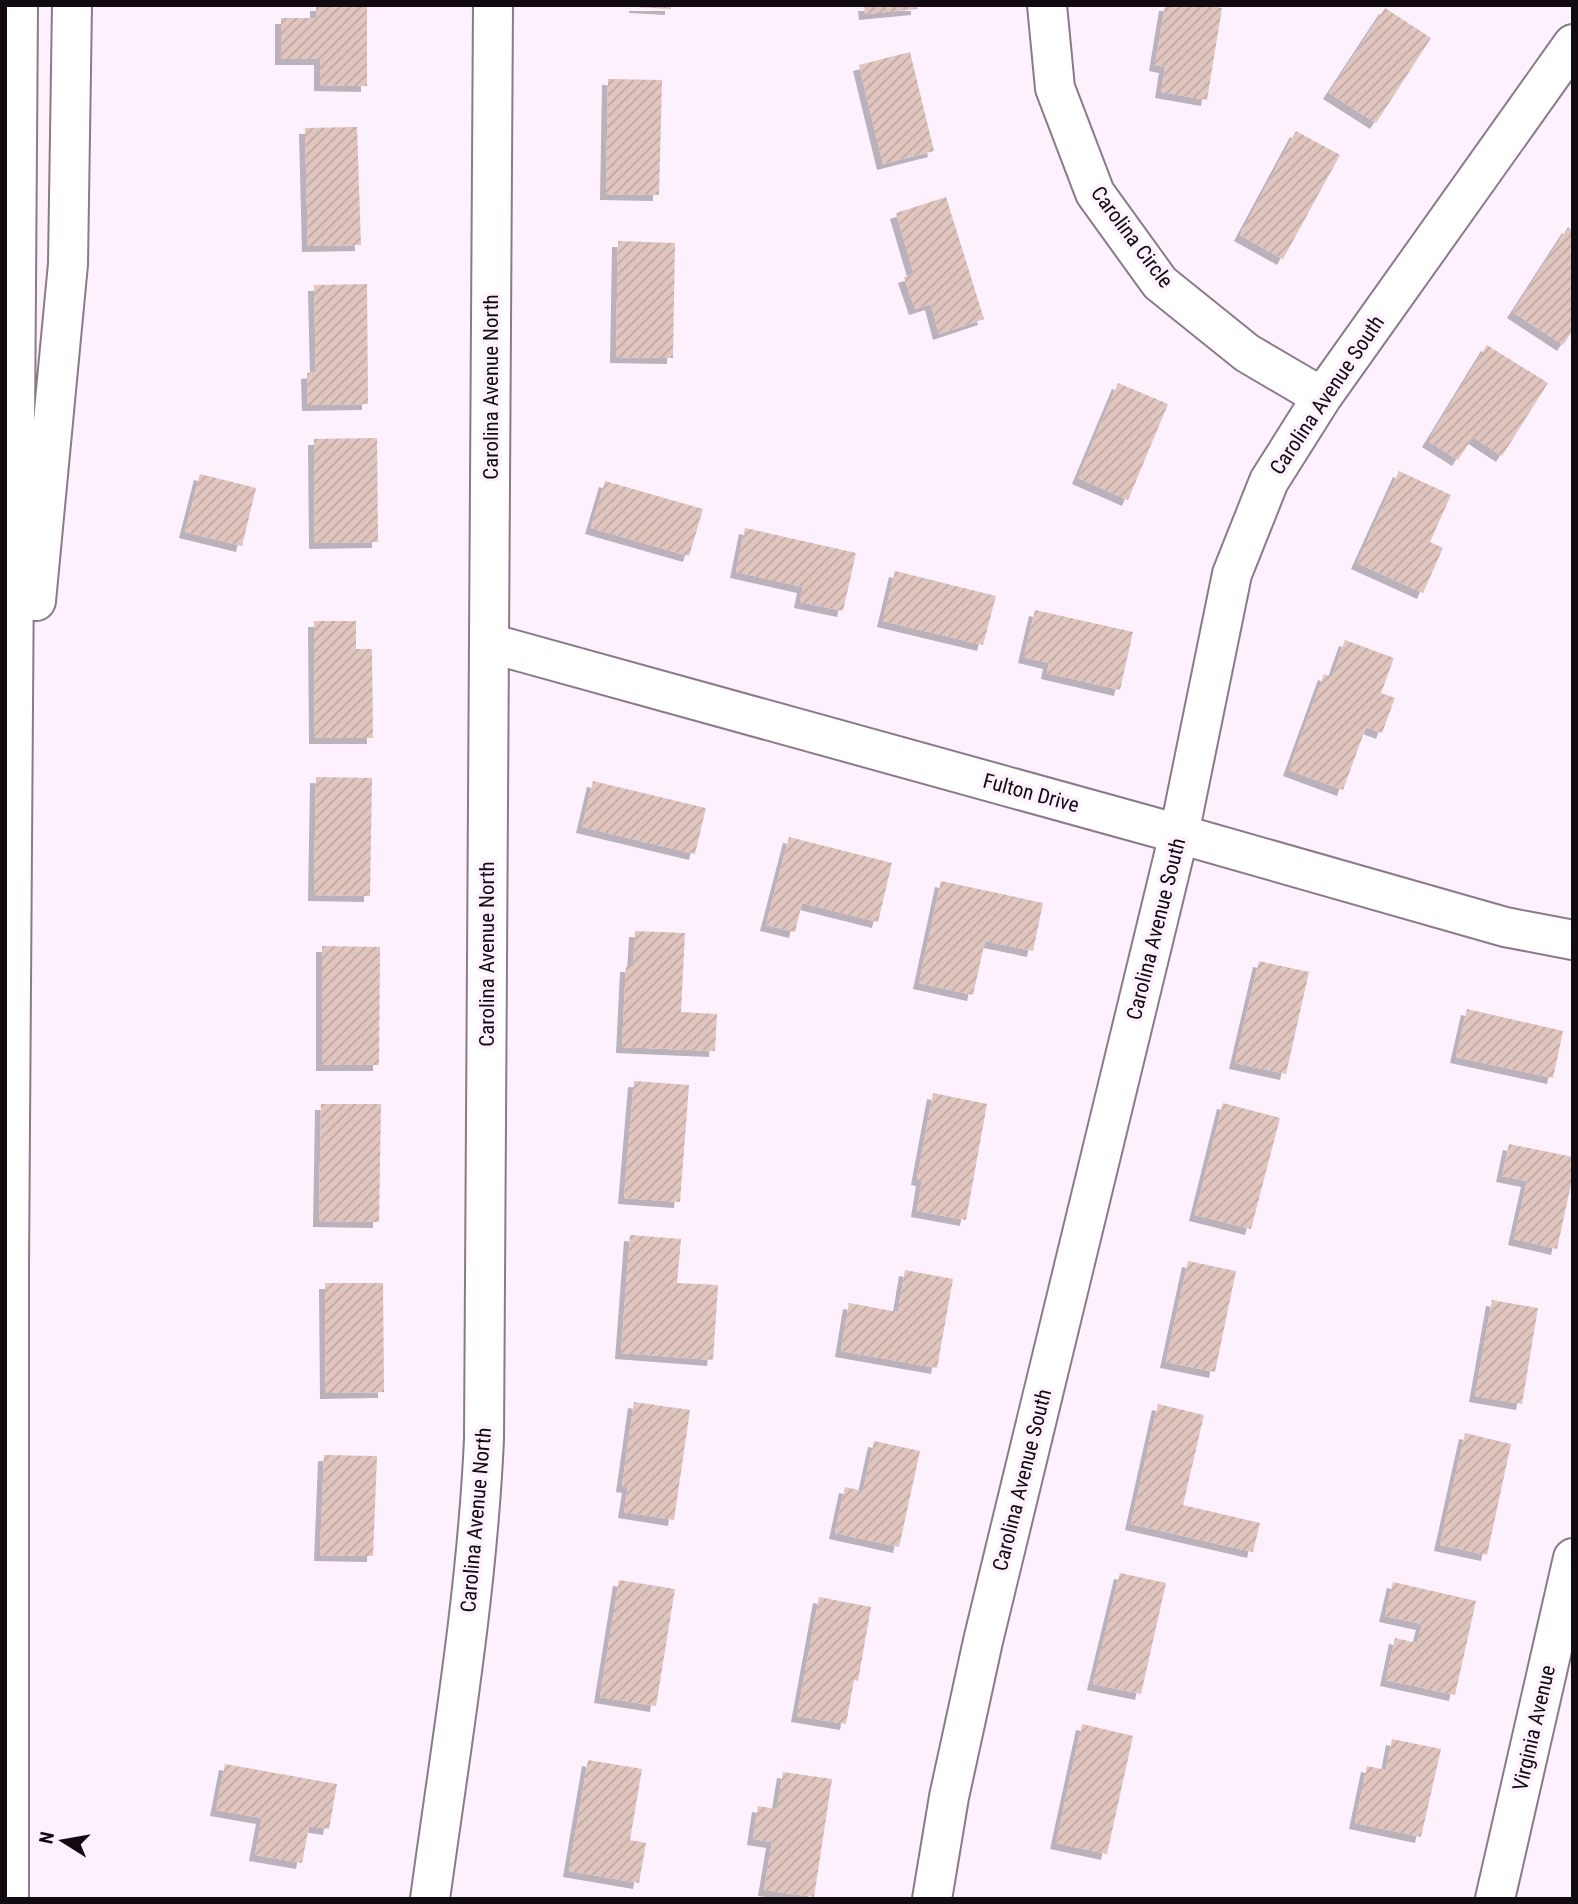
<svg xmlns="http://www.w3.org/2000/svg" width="1578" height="1904" viewBox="0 0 1578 1904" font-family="'Roboto Condensed',sans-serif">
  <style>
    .building { fill: url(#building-hatch); filter: url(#shadow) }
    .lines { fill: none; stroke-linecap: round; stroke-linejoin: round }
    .minor-casing { stroke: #8b7a8a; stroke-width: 42 }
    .highway-casing { stroke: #8b7a8a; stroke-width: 42 }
    .minor { stroke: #fff; stroke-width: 38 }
    .highway { stroke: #fff; stroke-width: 38 }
    .labels { text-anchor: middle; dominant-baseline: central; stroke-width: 7; stroke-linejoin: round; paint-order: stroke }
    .street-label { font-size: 21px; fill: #110b11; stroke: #fdf1fd }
  </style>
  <defs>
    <pattern id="building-hatch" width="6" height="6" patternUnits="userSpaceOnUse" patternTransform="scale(1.75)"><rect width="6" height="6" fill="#e1c5bf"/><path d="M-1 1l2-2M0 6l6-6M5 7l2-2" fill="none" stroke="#c0a8a3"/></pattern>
    <filter id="shadow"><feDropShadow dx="-6" dy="6" stdDeviation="0" flood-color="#0004"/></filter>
  </defs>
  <rect width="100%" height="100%" fill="#fdf1fd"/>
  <!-- building -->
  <path class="building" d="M316,5H367V86L320,85V59H281V18H316Z
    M635,5H671V9L635,7Z
    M864,5H917V9L865,14Z
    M1165,5H1206L1222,8L1207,100L1161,92L1165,67L1155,65Z
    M1385,8L1431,38L1376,123L1329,93Z
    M910,52L934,151L883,164L859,65Z
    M608,79L662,80L659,195L606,194Z
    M357,127L361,245L308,246L305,128Z
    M1296,131L1340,155L1283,259L1240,235Z
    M946,197L984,319L939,334L931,304L915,309L904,277L914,274L896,213Z
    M1568,227L1573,230V330L1563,345L1513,312Z
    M618,241L675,243L673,358L616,357Z
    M367,284L368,404L308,405L307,373L316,372L314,285Z
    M1487,345L1548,383L1502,456L1473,437L1458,460L1428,441Z
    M1118,383L1168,404L1128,500L1078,478Z
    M377,438L378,542L315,543L314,439Z
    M1399,471L1451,495L1430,542L1443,548L1423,593L1357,563Z
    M200,474L256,488L242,546L185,532Z
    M605,481L703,509L689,556L591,528Z
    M745,528L856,553L843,611L800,602L803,587L736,572Z
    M895,571L996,596L983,645L883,621Z
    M1035,610L1133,632L1120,690L1047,673L1049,663L1024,657Z
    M314,621H356V649H372L373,738H315Z
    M1345,640L1394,658L1381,693L1395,698L1382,733L1366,727L1343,790L1289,770L1324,674L1332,677Z
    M316,777L372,778L370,896L314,895Z
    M593,781L706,808L695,854L582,827Z
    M789,837L892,863L878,922L802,903L795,932L766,925Z
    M941,881L1043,903L1033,951L985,941L973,995L919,983Z
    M635,931L685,933L681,1012L717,1014L715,1051L622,1047L626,966H633Z
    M322,946L380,947L379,1065H322Z
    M1259,961L1309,972L1286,1074L1235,1063Z
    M1467,1009L1563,1031L1553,1078L1456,1057Z
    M634,1081L689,1085L680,1202L624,1198Z
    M933,1093L987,1104L966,1220L917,1211L922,1180L917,1179Z
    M1223,1103L1280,1118L1251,1229L1195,1215Z
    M321,1104H381L379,1222L319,1221Z
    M1509,1144L1573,1157V1175L1557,1249L1514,1239L1527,1181L1502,1176Z
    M630,1235L681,1239L677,1283L718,1285L713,1360L621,1353Z
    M1188,1261L1236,1271L1215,1372L1166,1362Z
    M905,1270L953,1279L937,1368L841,1351L849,1303L898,1312Z
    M325,1283H383L384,1392L326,1393Z
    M1492,1300L1538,1308L1522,1404L1475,1396Z
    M634,1402L690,1410L674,1520L624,1512L628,1487L622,1486Z
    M1158,1404L1204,1415L1183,1505L1260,1523L1253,1552L1131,1524Z
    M1465,1433L1511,1444L1487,1555L1440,1545Z
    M874,1441L920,1451L899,1547L835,1533L845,1487L863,1491Z
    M324,1455L377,1456L373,1556L320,1555Z
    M1120,1573L1166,1583L1141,1694L1093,1684Z
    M619,1580L675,1589L656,1706L600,1697Z
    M1393,1582L1476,1601L1455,1695L1386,1680L1395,1638L1417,1643L1422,1624L1385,1616Z
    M819,1597L871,1607L858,1681L854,1680L846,1724L797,1716Z
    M1082,1724L1133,1736L1107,1854L1056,1843Z
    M1392,1739L1441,1749L1421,1837L1355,1823L1367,1766L1386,1770Z
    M588,1760L642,1769L630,1840L646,1843L639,1883L569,1871Z
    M225,1764L337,1784L329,1829L309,1826L302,1863L255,1855L262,1818L216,1810Z
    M783,1772L832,1779L814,1897L764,1890L772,1842L753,1839L758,1806L777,1809Z"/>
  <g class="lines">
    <defs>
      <path id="minor" d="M1047,5L1055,88L1095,193L1160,283L1247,353L1322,397
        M489,643L1179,834L1505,927L1573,940
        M430,1899C451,1746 477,1593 484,1439L493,5
        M932,1899L949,1797L983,1641L1179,834L1232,574L1269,481L1322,397L1573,44
        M1495,1899L1573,1558"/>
      <path id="highway" d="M36,601L68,264L72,5
        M9,1899V1266L18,5"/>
    </defs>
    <!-- minor casing -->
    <use href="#minor" class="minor-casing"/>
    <!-- highway casing -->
    <use href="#highway" class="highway-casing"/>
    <!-- minor -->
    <use href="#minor" class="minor"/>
    <!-- highway -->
    <use href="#highway" class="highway"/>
  </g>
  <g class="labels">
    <!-- street labels -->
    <g class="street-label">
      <text transform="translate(1132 237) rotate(53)">Carolina Circle</text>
      <text transform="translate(491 387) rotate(-90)">Carolina Avenue North</text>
      <text transform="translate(1327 395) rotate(-56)">Carolina Avenue South</text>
      <text transform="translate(1031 793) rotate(15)">Fulton Drive</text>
      <text transform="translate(1156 929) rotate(-76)">Carolina Avenue South</text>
      <text transform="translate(487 954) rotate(-90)">Carolina Avenue North</text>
      <text transform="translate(1022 1480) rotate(-76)">Carolina Avenue South</text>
      <text transform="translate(476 1520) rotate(-85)">Carolina Avenue North</text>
      <text transform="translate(1534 1728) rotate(-77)">Virginia Avenue</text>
    </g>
  </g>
  <!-- border -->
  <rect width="1578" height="1904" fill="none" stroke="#110b11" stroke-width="14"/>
  <!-- north arrow -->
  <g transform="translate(63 1841) rotate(281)" stroke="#fdf1fd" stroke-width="5" paint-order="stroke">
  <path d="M0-5L12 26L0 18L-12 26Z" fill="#110b11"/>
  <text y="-10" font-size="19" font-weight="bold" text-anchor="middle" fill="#110b11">N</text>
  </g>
</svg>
